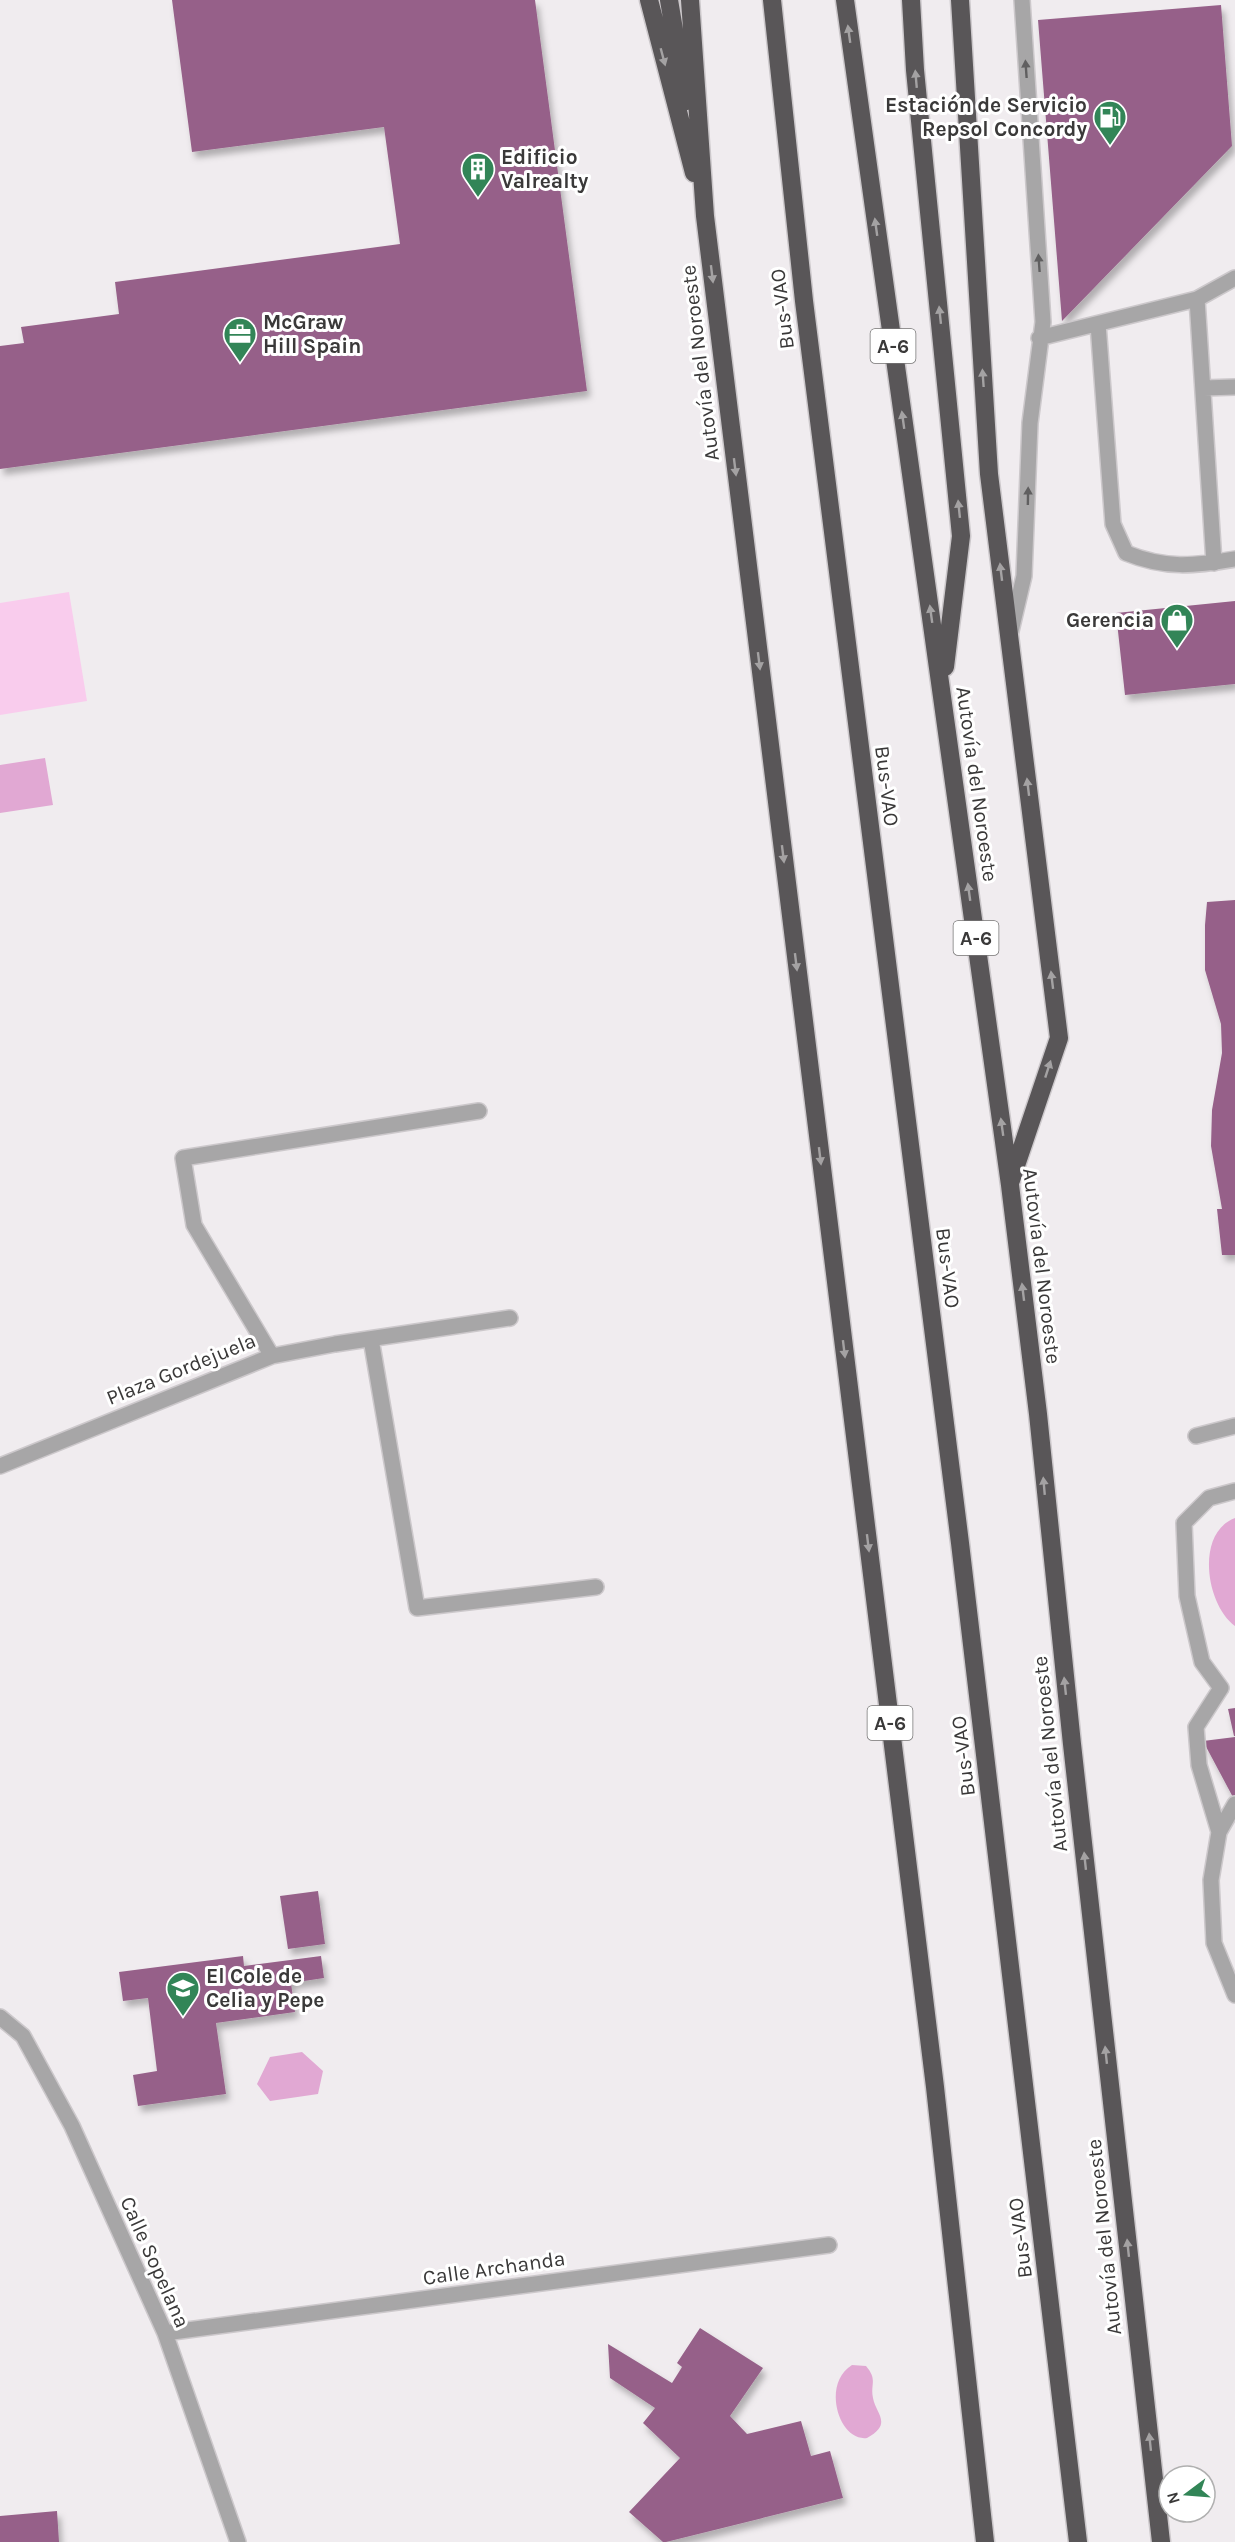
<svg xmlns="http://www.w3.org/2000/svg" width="1235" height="2542" viewBox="0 0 1235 2542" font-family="Karla,sans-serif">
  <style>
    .green { fill: #f9cced }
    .water { fill: #e1a8d3 }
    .building { fill: #966189; filter: url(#shadow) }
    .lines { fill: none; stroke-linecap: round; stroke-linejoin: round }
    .lane-casing { stroke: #ccc8cb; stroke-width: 18 }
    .street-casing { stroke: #ccc8cb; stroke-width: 18 }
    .highway-casing { stroke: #ccc8cb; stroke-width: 21 }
    .lane { stroke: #a7a6a7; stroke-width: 15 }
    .street { stroke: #a7a6a7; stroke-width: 15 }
    .highway { stroke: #595658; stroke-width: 18 }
    .oneway { fill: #a4a2a3 }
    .oneway2 { fill: #605f60 }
    .labels { text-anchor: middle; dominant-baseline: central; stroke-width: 6; stroke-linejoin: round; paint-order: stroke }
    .shield { fill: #fff; stroke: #757474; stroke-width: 1.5 }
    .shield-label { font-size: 20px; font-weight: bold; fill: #3a3939 }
    .poi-label { font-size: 21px; font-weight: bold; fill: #3a3939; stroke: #fff; text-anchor: start }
    .street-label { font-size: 21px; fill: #3a3939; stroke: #fff }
  </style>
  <defs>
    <filter id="shadow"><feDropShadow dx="3.5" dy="6" stdDeviation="3" flood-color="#0004"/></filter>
  </defs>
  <rect width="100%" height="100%" fill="#f0ecef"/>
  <!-- green -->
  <path class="green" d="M69,592L87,701L0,715V603Z"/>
  <!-- water -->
  <path class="water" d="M45,758L53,805L0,813V765Z
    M1235,1518V1626C1206,1605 1195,1533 1235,1518Z
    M302,2052L323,2071L318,2094L270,2101L257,2084L270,2057Z
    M852,2365L866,2366C878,2380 870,2384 873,2398C876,2414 893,2424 867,2438C839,2442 821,2384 852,2365Z"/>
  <!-- building -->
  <path class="building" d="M172,0H535L587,391L0,469V346L24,343L21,327L119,314L115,282L400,244L384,127L192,152Z
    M1221,5L1232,146L1062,321L1038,20Z
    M1235,601V684L1125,695L1116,613Z
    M1235,900V1255H1222L1217,1209H1222L1211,1146L1212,1110L1222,1053L1221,1024L1205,970V925L1207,902Z
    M1235,1708V1736H1234L1228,1709Z
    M1235,1737V1801L1203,1741Z
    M318,1891L325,1944L288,1949L280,1896Z
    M243,1956L244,1966L321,1956L324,1978L291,1983L295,2012L216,2023L226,2094L138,2106L133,2075L157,2071L148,1998L123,2001L119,1972Z
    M700,2328L763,2368L730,2416L747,2434L801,2421L811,2456L830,2451L843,2498L666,2542H663L629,2512L680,2458L643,2423L655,2408L610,2378L608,2344L672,2383L682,2367L677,2363Z
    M57,2511L59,2542H0V2516Z"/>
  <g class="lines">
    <defs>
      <path id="lane" d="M1197,299L1214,563
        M1098,324L1113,524L1126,553C1165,569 1194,566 1235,559
        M1039,338L1197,299L1235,278
        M1204,388L1235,387
        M1011,631L1024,576L1030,423L1043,322L1022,0"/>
      <path id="street" d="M371,1339L417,1608L596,1587
        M272,1356L335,1344L510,1318
        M1196,1436L1235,1426
        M0,1466L272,1356L194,1225L183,1158L479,1111
        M1221,1688L1202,1662L1187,1596L1184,1523L1209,1498L1235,1491
        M1235,1804L1219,1832L1211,1880L1214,1943L1235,1995
        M1219,1832L1199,1765L1196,1727L1221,1688
        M0,2017L23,2036L72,2126L165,2333L238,2542
        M165,2333L829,2245"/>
      <path id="highway" d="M649,0L694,173
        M669,0L686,101
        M690,0L705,216L935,2087L985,2542
        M772,0L804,301L960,1543L1078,2542
        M845,0L1010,1185L1038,1414L1072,1744L1161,2542
        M911,0L915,70L961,536L945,667
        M960,0L989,474L1059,1038L1011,1180"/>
    </defs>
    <!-- lane casing -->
    <use href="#lane" class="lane-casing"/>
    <!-- street casing -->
    <use href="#street" class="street-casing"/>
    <!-- highway casing -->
    <use href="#highway" class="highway-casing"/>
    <!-- lane -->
    <use href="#lane" class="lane"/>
    <!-- street -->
    <use href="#street" class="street"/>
    <!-- highway -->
    <use href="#highway" class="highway"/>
  </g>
  <!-- one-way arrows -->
  <defs><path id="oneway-solid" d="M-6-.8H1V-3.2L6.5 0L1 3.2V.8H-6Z" transform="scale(1.5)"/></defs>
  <g class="oneway">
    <use href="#oneway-solid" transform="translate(849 34) rotate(-98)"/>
    <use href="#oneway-solid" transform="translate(663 57) rotate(75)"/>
    <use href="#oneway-solid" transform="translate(916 79) rotate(-95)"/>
    <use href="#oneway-solid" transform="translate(876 227) rotate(-98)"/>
    <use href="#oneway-solid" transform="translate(712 274) rotate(83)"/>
    <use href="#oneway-solid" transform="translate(940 315) rotate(-96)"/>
    <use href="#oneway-solid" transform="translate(983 378) rotate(-94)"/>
    <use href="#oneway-solid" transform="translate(903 420) rotate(-98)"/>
    <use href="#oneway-solid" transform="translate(735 467) rotate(83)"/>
    <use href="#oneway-solid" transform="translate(959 509) rotate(-96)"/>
    <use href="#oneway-solid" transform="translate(1001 572) rotate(-97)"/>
    <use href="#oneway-solid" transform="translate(931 614) rotate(-98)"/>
    <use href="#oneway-solid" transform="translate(759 661) rotate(83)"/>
    <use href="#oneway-solid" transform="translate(1028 787) rotate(-97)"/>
    <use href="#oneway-solid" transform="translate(783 854) rotate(83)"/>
    <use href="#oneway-solid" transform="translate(969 892) rotate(-98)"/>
    <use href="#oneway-solid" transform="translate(796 962) rotate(83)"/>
    <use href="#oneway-solid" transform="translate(1052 980) rotate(-97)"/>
    <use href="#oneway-solid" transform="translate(1048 1069) rotate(-72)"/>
    <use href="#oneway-solid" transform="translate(1002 1127) rotate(-98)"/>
    <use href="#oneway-solid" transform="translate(820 1156) rotate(83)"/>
    <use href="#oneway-solid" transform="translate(1023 1292) rotate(-97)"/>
    <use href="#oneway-solid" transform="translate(844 1349) rotate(83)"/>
    <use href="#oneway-solid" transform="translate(1044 1486) rotate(-95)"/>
    <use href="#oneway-solid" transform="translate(868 1543) rotate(83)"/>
    <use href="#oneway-solid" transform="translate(1065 1686) rotate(-96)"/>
    <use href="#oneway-solid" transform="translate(1085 1861) rotate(-96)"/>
    <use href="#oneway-solid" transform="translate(1106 2055) rotate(-96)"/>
    <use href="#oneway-solid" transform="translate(1128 2248) rotate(-96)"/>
    <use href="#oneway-solid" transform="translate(1150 2442) rotate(-96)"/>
  </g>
  <g class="oneway2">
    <use href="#oneway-solid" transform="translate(1026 69) rotate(-94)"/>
    <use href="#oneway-solid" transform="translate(1039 263) rotate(-94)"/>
    <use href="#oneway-solid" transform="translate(1028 496) rotate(-89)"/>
  </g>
  <!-- icons -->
  <defs>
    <symbol id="fuel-pin" viewBox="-11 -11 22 30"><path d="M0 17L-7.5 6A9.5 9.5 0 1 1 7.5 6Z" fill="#328557" stroke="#fff"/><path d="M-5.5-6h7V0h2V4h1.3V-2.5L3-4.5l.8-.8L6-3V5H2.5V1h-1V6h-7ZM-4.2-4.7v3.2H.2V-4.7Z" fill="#fff"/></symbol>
    <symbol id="building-pin" viewBox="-11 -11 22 30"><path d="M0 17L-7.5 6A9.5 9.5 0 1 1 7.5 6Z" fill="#328557" stroke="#fff"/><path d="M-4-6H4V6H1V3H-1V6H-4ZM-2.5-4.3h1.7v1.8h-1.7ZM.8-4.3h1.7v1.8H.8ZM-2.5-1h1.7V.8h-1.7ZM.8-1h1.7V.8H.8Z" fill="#fff"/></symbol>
    <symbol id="office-pin" viewBox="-11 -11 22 30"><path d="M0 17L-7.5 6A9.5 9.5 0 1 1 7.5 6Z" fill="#328557" stroke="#fff"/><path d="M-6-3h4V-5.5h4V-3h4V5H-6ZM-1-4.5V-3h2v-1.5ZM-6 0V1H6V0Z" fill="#fff"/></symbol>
    <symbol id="shop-pin" viewBox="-11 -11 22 30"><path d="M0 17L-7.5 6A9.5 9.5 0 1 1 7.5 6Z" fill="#328557" stroke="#fff"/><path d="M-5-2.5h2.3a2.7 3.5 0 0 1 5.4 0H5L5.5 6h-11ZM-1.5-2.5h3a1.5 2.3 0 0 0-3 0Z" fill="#fff"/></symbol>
    <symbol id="school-pin" viewBox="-11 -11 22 30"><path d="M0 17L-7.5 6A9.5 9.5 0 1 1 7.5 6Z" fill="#328557" stroke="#fff"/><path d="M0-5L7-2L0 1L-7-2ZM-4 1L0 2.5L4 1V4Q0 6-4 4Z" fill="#fff"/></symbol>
  </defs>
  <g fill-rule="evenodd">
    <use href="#fuel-pin" x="1091" y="98" width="38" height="52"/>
    <use href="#building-pin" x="459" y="150" width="38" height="52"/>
    <use href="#office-pin" x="221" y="315" width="38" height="52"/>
    <use href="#shop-pin" x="1158" y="601" width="38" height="52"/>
    <use href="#school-pin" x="164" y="1969" width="38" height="52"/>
  </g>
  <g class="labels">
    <!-- shield labels -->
    <g class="shield">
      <rect x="870.5" y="329" width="45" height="34" rx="4.5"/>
      <rect x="953.5" y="921" width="45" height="34" rx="4.5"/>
      <rect x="867.5" y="1706" width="45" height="34" rx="4.5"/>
    </g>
    <g class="shield-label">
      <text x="893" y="346">A-6</text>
      <text x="976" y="938">A-6</text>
      <text x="890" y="1723">A-6</text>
    </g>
    <!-- poi labels -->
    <g class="poi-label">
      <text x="1087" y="105" text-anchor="end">Estación de Servicio<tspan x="1087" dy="24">Repsol Concordy</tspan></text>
      <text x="501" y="157">Edificio<tspan x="501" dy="24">Valrealty</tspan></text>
      <text x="263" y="322">McGraw<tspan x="263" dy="24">Hill Spain</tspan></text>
      <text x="1154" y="620" text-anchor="end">Gerencia</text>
      <text x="206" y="1976">El Cole de<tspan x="206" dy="24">Celia y Pepe</tspan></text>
    </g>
    <!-- street labels -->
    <g class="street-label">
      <text transform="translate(782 309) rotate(-97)">Bus-VAO</text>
      <text transform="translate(700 363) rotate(-97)">Autovía del Noroeste</text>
      <text transform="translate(977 784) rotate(82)">Autovía del Noroeste</text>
      <text transform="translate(887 786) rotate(83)">Bus-VAO</text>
      <text transform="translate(1042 1266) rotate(83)">Autovía del Noroeste</text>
      <text transform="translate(948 1268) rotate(83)">Bus-VAO</text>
      <text transform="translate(181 1369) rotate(-22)">Plaza Gordejuela</text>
      <text transform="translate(1050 1754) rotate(-96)">Autovía del Noroeste</text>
      <text transform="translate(963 1756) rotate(-97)">Bus-VAO</text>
      <text transform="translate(1104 2237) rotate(-96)">Autovía del Noroeste</text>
      <text transform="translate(1020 2238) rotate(-97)">Bus-VAO</text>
      <text transform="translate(155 2262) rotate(66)">Calle Sopelana</text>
      <text transform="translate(494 2268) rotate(-8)">Calle Archanda</text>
    </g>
  </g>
  <!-- north arrow -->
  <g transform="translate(1187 2494) rotate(254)"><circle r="28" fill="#ffffff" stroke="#b0b0b0" stroke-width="1.5"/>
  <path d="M0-4.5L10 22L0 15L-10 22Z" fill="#328557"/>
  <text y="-9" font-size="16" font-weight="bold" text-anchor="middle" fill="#3a3939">N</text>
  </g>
</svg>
